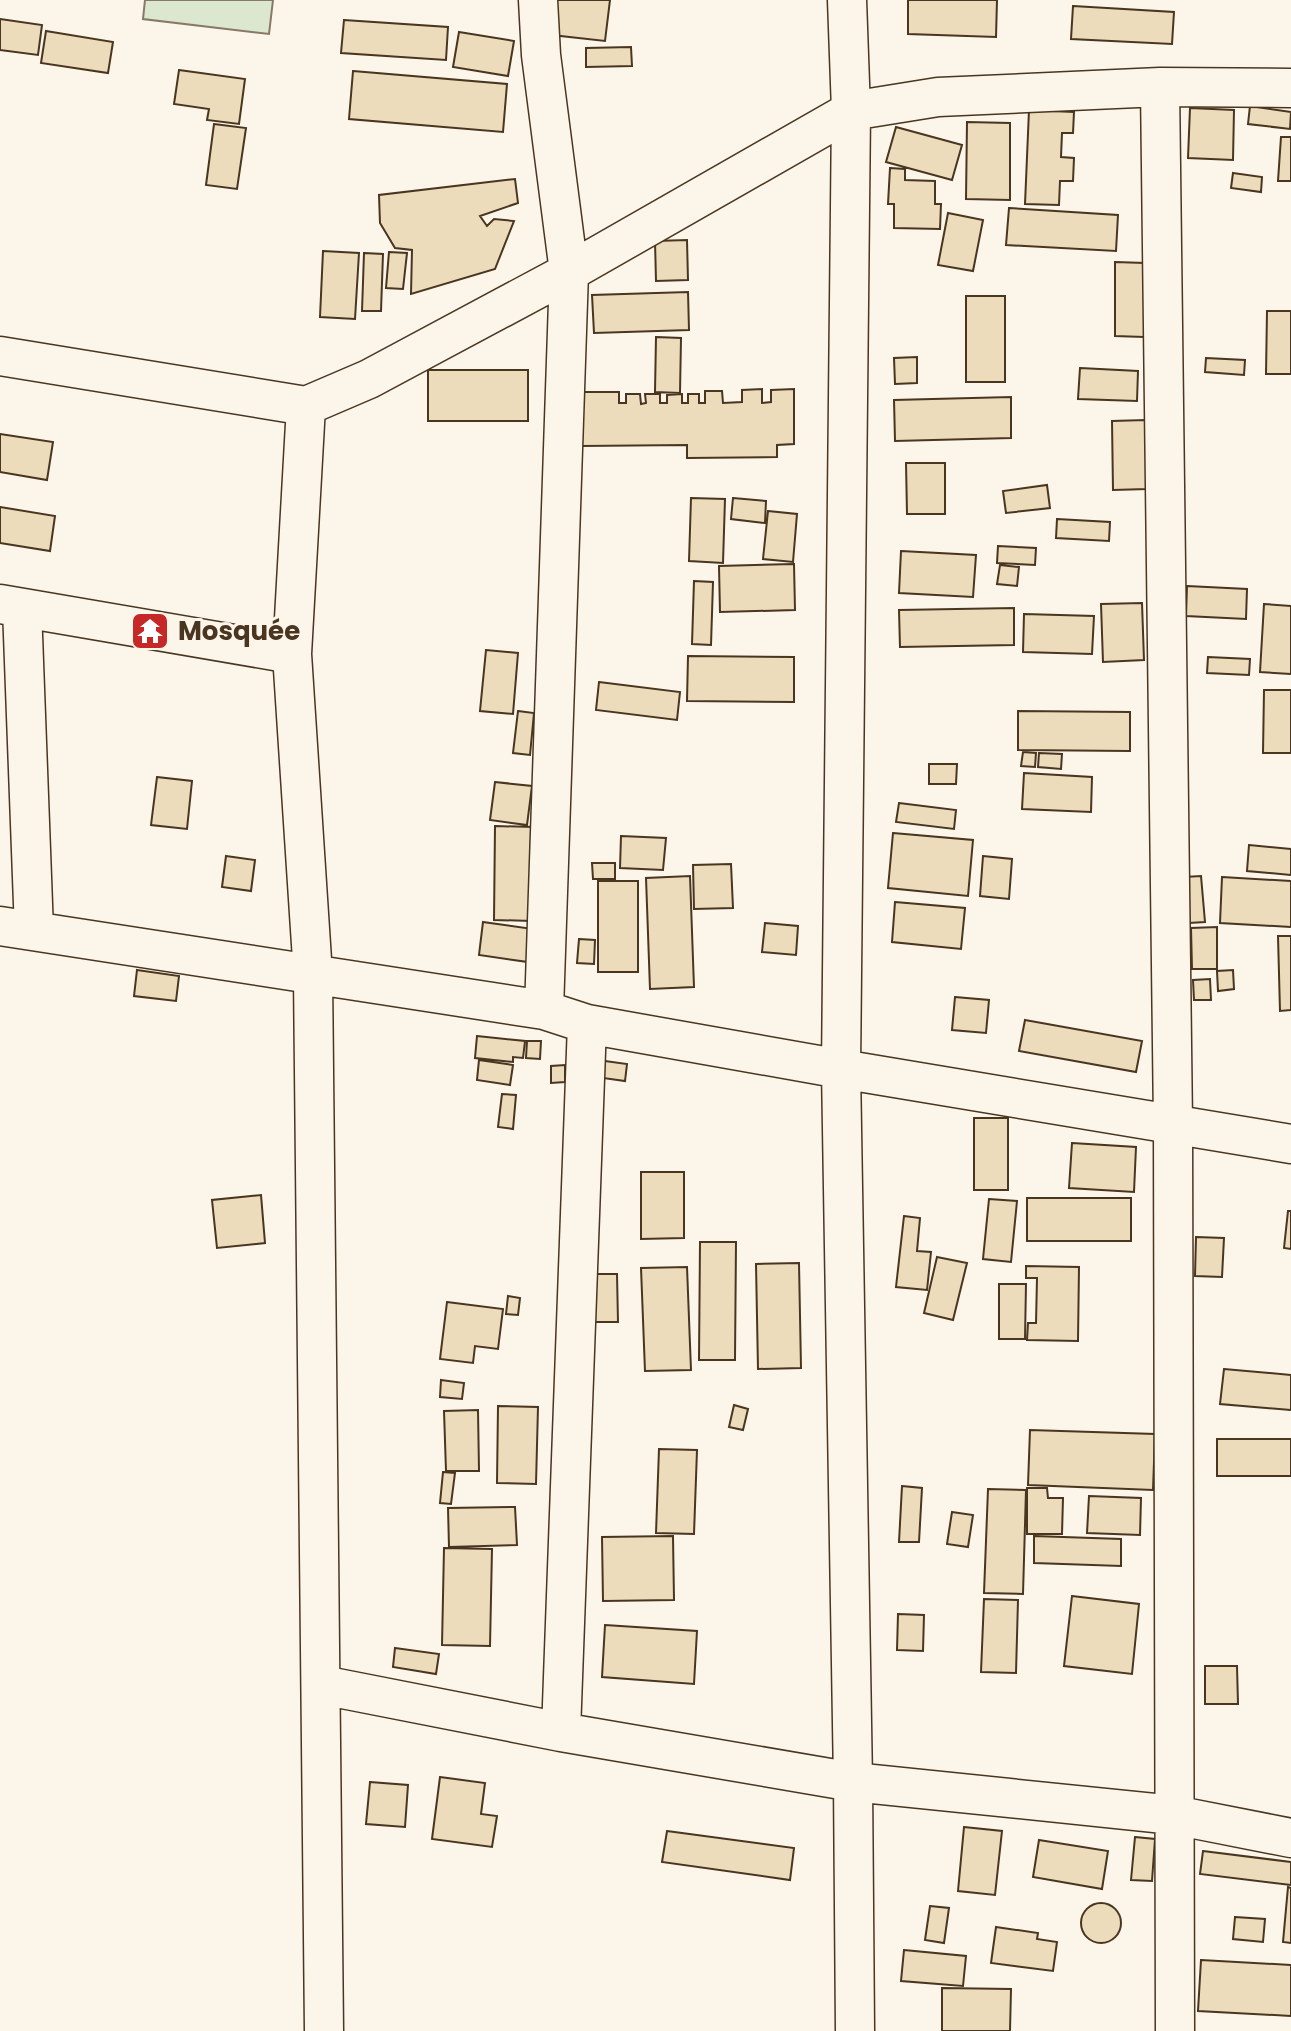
<svg xmlns="http://www.w3.org/2000/svg" width="1291" height="2031" viewBox="0 0 1291 2031" font-family="Poppins,sans-serif">
  <style>
    .green { fill: #dce7d0; stroke: #887966; stroke-width: 2 }
    .building { fill: #ecdcbc; stroke: #4a3520; stroke-width: 2 }
    .lines { fill: none; stroke-linecap: round; stroke-linejoin: round }
    .minor-casing { stroke: #4a3520; stroke-width: 41 }
    .minor { stroke: #fbf6e9; stroke-width: 38 }
    .labels { text-anchor: middle; dominant-baseline: central; stroke-width: 6; stroke-linejoin: round; paint-order: stroke }
    .poi-label { font-size: 26px; font-weight: bold; fill: #4a3520; stroke: #fbf6e9; text-anchor: start }
  </style>
  <rect width="100%" height="100%" fill="#fbf6e9"/>
  <!-- green -->
  <path class="green" d="M145,0H273L269,34L143,19Z"/>
  <!-- building -->
  <path class="building" d="M547,0H610L605,41L543,34Z
    M908,0H997L996,37L908,34Z
    M1073,6L1174,12L1172,44L1071,39Z
    M0,19L42,25L38,55L0,50Z
    M344,20L448,27L446,60L341,53Z
    M46,31L113,42L108,73L41,63Z
    M459,32L514,41L508,76L453,67Z
    M631,47L632,66L586,67V48Z
    M179,70L245,79L239,124L207,120L209,109L174,104Z
    M353,71L507,84L503,132L349,119Z
    M1250,106L1291,112L1290,129L1248,124Z
    M1190,108L1234,110L1233,160L1188,158Z
    M1029,110L1074,112L1073,133H1062L1061,157L1074,158L1073,181H1060L1059,205L1025,204Z
    M967,122L1010,123V200L966,199Z
    M214,124L246,128L237,189L206,185Z
    M896,127L962,145L952,180L886,162Z
    M1281,137H1291V181H1278Z
    M890,168L905,169V180L935,181V204H941L940,229L894,228V204H888Z
    M1233,173L1262,177L1261,192L1231,188Z
    M515,179L518,203L480,216L487,226L494,219L514,221L495,269L411,294L412,250L395,248L380,223L379,195Z
    M1009,208L1118,215L1116,251L1006,245Z
    M948,213L983,220L973,271L938,265Z
    M687,240L688,280L656,281L655,241Z
    M323,251L359,253L355,319L320,317Z
    M389,252L407,253L403,289L386,288Z
    M364,253L383,254L381,311H362Z
    M1115,262L1145,263L1144,337L1115,336Z
    M688,292L689,330L594,333L592,295Z
    M966,296H1005V382H966Z
    M1267,311H1291V374H1266Z
    M656,337L681,338L680,393L655,392Z
    M917,357V383L895,384L894,358Z
    M1206,358L1245,360L1244,375L1205,372Z
    M1080,368L1138,371L1137,401L1078,399Z
    M428,370H528V421H428Z
    M762,389V403L771,402V390L794,389V444L777,445V457L687,458V445L581,446V392H619V403H626V394H640L641,404L646,403L645,394H660V403H667V395L682,394V403H688V394H699V403H705V391H722L723,403L742,402V390Z
    M1011,397V438L895,441L894,400Z
    M1146,420L1147,489L1113,490L1112,421Z
    M0,434L53,442L47,480L0,472Z
    M906,463H945V514H907Z
    M1047,485L1050,508L1006,513L1003,491Z
    M691,498L725,499L723,563L689,561Z
    M733,498L766,501L765,523L731,519Z
    M0,507L55,516L50,551L0,543Z
    M768,511L797,514L793,562L763,559Z
    M1057,519L1110,522L1109,541L1056,538Z
    M998,546L1036,548L1035,565L997,563Z
    M901,551L976,555L973,597L899,593Z
    M794,564L795,610L720,612L719,566Z
    M1000,565L1019,567L1017,586L997,584Z
    M694,581L713,582L711,645L692,644Z
    M1187,586L1247,589L1246,619L1186,616Z
    M1142,603L1144,660L1103,662L1101,604Z
    M1264,604L1291,606V674L1260,672Z
    M1014,608V645L900,647L899,610Z
    M1024,614L1094,616L1092,654L1023,652Z
    M486,650L518,653L513,714L480,711Z
    M688,656L794,657V702L687,701Z
    M1208,657L1250,659L1249,675L1207,673Z
    M599,682L680,692L677,720L596,710Z
    M1264,690H1291V753H1263Z
    M518,711L534,713L530,755L513,753Z
    M1018,711L1130,712V751L1018,750Z
    M1023,752L1036,753L1035,767L1021,766Z
    M1039,753L1062,754L1061,769L1038,767Z
    M929,764H957L956,784H929Z
    M1024,773L1092,777L1091,812L1022,809Z
    M157,777L192,781L187,829L151,825Z
    M495,782L532,786L527,825L490,820Z
    M899,803L956,810L954,829L896,822Z
    M495,826L534,827L532,921L494,920Z
    M893,833L973,840L968,896L888,888Z
    M621,836L666,838L663,870L620,868Z
    M1249,845L1291,849V875L1247,871Z
    M226,856L255,860L251,891L222,887Z
    M983,856L1012,859L1009,899L980,896Z
    M592,863H615V879H593Z
    M731,864L733,908L694,909L693,865Z
    M690,876L694,987L650,989L646,878Z
    M1201,876L1205,922L1189,923L1184,877Z
    M1222,877L1291,881V927L1220,923Z
    M598,881H638V972H598Z
    M895,902L965,908L961,949L892,942Z
    M483,922L533,929L528,962L479,955Z
    M765,923L798,926L796,955L762,952Z
    M1217,927V969H1192L1191,928Z
    M1278,936H1291V1010L1280,1011Z
    M579,939L595,940L594,964L577,963Z
    M137,970L179,976L176,1001L134,996Z
    M1233,970L1234,989L1218,991L1217,971Z
    M1210,979L1211,1000H1194L1193,980Z
    M955,997L989,1000L986,1033L952,1030Z
    M1025,1020L1142,1041L1136,1072L1019,1051Z
    M477,1036L525,1041L523,1058L513,1057V1062L475,1058Z
    M527,1041H541L540,1059L526,1058Z
    M479,1060L513,1065L510,1085L477,1080Z
    M605,1061L627,1064L625,1081L603,1078Z
    M565,1065V1082L551,1083V1066Z
    M502,1094L516,1095L513,1129L498,1127Z
    M974,1118H1008V1190H974Z
    M1072,1143L1136,1147L1134,1192L1069,1188Z
    M641,1172H684V1238L641,1239Z
    M261,1195L265,1243L217,1248L212,1200Z
    M1027,1198H1131V1241H1027Z
    M989,1199L1017,1201L1011,1262L983,1259Z
    M1288,1211H1291V1249L1284,1248Z
    M904,1216L920,1218L917,1251L931,1252L927,1290L896,1287Z
    M1196,1237L1224,1238L1222,1277L1195,1276Z
    M700,1242H736L735,1360H699Z
    M937,1257L967,1263L953,1320L924,1313Z
    M799,1263L801,1368L758,1369L756,1264Z
    M1026,1266L1079,1267L1078,1341L1027,1340L1028,1323H1036L1037,1278H1026Z
    M687,1267L691,1370L645,1371L641,1268Z
    M592,1274H617L618,1322H592Z
    M999,1284H1026L1025,1339H999Z
    M508,1296L520,1298L518,1315L506,1314Z
    M447,1302L503,1309L498,1349L475,1346L473,1363L440,1359Z
    M1224,1369L1291,1375V1410L1220,1404Z
    M441,1380L464,1383L462,1399L440,1397Z
    M734,1405L748,1409L743,1430L729,1427Z
    M498,1406L538,1407L536,1484L497,1483Z
    M478,1410L479,1471H446L444,1411Z
    M1030,1430L1155,1434L1153,1490L1028,1485Z
    M1217,1439H1291V1476H1217Z
    M659,1449L697,1450L694,1534L656,1533Z
    M443,1472L455,1473L451,1504L440,1503Z
    M902,1486L922,1488L919,1542H899Z
    M1027,1488H1047L1048,1498H1063L1062,1534H1027Z
    M988,1489L1026,1490L1023,1594L984,1593Z
    M1089,1496L1141,1498L1140,1535L1087,1533Z
    M515,1507L517,1545L449,1547L448,1508Z
    M952,1512L973,1515L968,1547L947,1544Z
    M673,1536L674,1600L603,1601L602,1537Z
    M1034,1536L1121,1539V1566L1034,1563Z
    M444,1548L492,1549L490,1646L442,1645Z
    M1072,1596L1139,1604L1132,1674L1064,1666Z
    M984,1599L1018,1600L1016,1673L981,1672Z
    M898,1614L924,1615L923,1651L897,1650Z
    M605,1625L697,1631L694,1684L602,1677Z
    M395,1648L439,1654L436,1674L393,1667Z
    M1205,1666H1237L1238,1704H1205Z
    M440,1777L485,1783L481,1814L497,1816L492,1847L432,1839Z
    M370,1782L408,1785L405,1827L366,1824Z
    M964,1827L1002,1831L995,1895L958,1891Z
    M667,1831L794,1848L790,1880L662,1862Z
    M1135,1837L1155,1839L1152,1881L1131,1880Z
    M1039,1840L1108,1851L1102,1889L1033,1877Z
    M1203,1851L1291,1862V1885L1200,1874Z
    M1288,1887L1291,1888V1943L1283,1942Z
    M1081 1923a20 20 0 1 1 40 0a20 20 0 1 1-40 0Z
    M930,1906L949,1908L944,1943L925,1940Z
    M1235,1917L1265,1919L1263,1942L1233,1939Z
    M996,1927L1038,1933L1037,1939L1057,1942L1053,1971L991,1963Z
    M904,1950L966,1956L963,1986L901,1981Z
    M1201,1960L1291,1965V2016L1198,2011Z
    M942,1988L1011,1989L1010,2031H942Z"/>
  <g class="lines">
    <defs>
      <path id="minor" d="M538,0L541,55L569,272L544,1010
        M847,0L851,111L841,1069L853,1782L855,2031
        M1160,87L1173,1124L1175,2031
        M0,356L306,406L369,379L569,272L851,111L938,97L1160,87L1291,88
        M306,406L292,654L313,975L324,2031
        M0,604L292,654
        M22,608L34,931
        M0,926L544,1010L587,1024L841,1069L1291,1144
        M322,1685L561,1732L853,1782L1174,1815L1291,1838
        M561,1732L587,1024"/>
    </defs>
    <!-- minor casing -->
    <use href="#minor" class="minor-casing"/>
    <!-- minor -->
    <use href="#minor" class="minor"/>
  </g>
  <!-- icons -->
  <defs>
    <symbol id="temple-square" viewBox="-11 -11 22 22"><rect x="-9" y="-9" width="18" height="18" rx="4" fill="#c62828" stroke="#fbf6e9"/><path d="M0-6L5-2H3V0L6.5 2.5H4V6H1.5V3h-3V6H-4V2.5H-6.5L-3 0V-2H-5Z" fill="#fff"/></symbol>
  </defs>
  <g fill-rule="evenodd">
    <use href="#temple-square" x="128" y="609" width="44" height="44"/>
  </g>
  <g class="labels">
    <!-- poi labels -->
    <g class="poi-label">
      <text x="178" y="631">Mosquée</text>
    </g>
  </g>
</svg>
